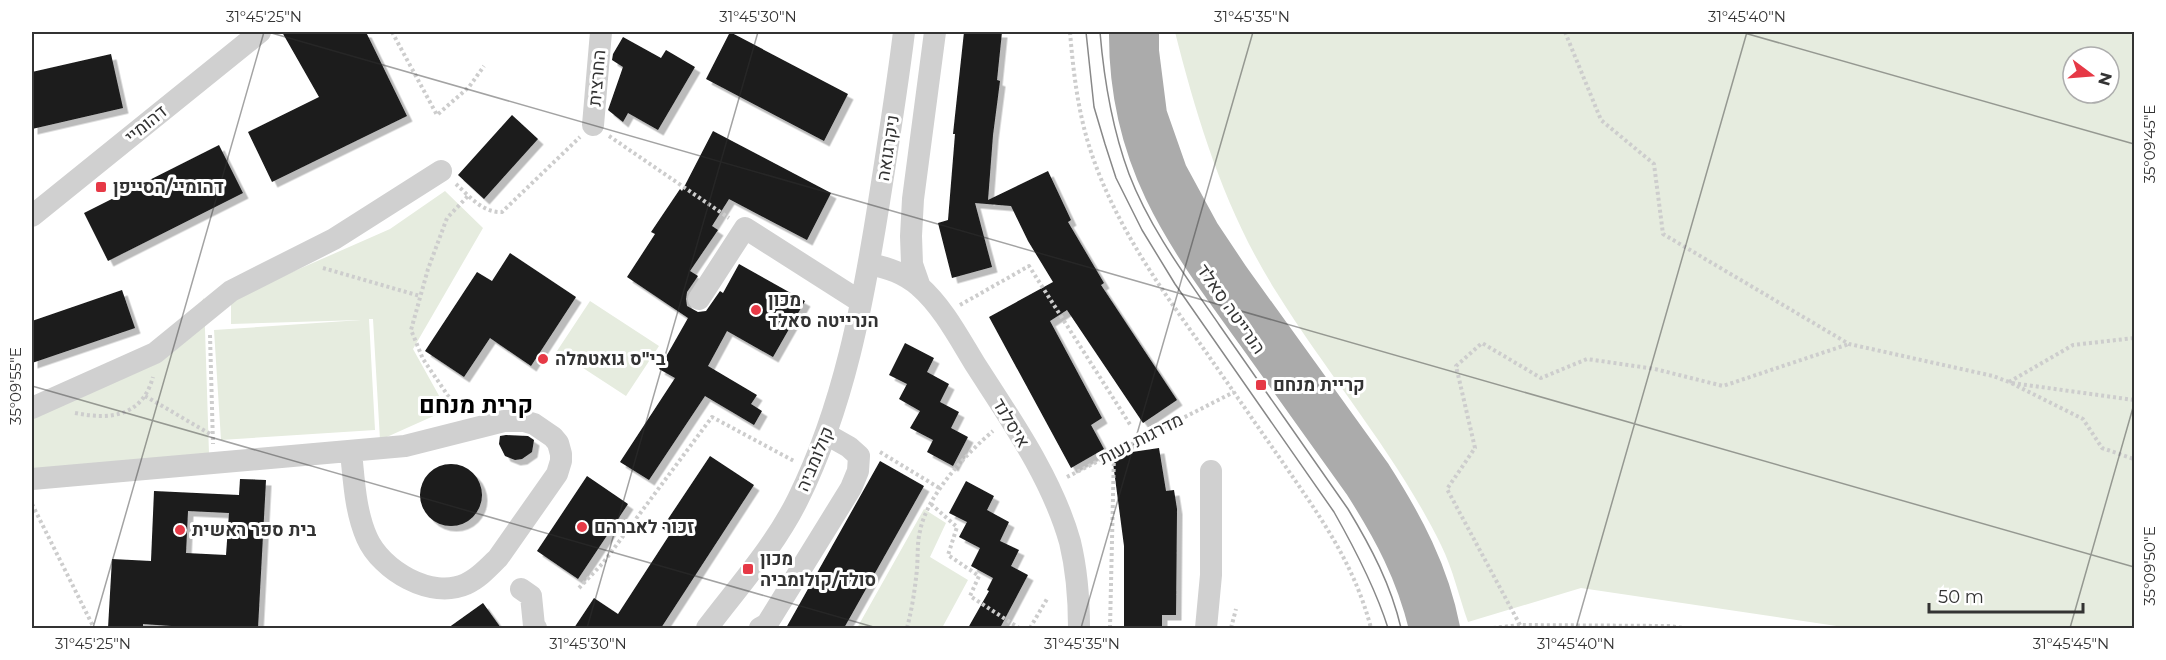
<svg xmlns="http://www.w3.org/2000/svg" width="2166" height="660" viewBox="0 0 2166 660" font-family="Montserrat,Heebo,sans-serif">
  <style>
    .green { fill: #e6ecdf; fill-rule: evenodd }
    .building { fill: #1a1a1a; fill-rule: evenodd; filter: url(#shadow) }
    .lines { fill: none; stroke-linecap: round; stroke-linejoin: round }
    .path { stroke: #cdcdcd; stroke-width: 4; stroke-dasharray: 3 3; stroke-linecap: butt }
    .minor { stroke: #d0d0d0; stroke-width: 22 }
    .major { stroke: #ababab; stroke-width: 28 }
    .tram { stroke: #888; stroke-width: 1.5 }
    .ticks { fill: none; stroke: #333; stroke-width: 1.5; stroke-opacity: 0.45 }
    .poi-dot { fill: #e63946; stroke: #fff; stroke-width: 2 }
    .labels { text-anchor: middle; dominant-baseline: central; stroke-width: 6; stroke-linejoin: round; paint-order: stroke }
    .street-label { font-size: 18px; fill: #333; stroke: #fff }
    .poi-label { font-size: 18px; font-weight: bold; fill: #333; stroke: #fff; text-anchor: start }
    .district-label { font-size: 24px; font-weight: bold; fill: #000; stroke: #fff }
    .neatline { fill: none; stroke: #333; stroke-width: 2 }
    .ticks-label { font-size: 15px; text-anchor: middle; fill: #333 }
  </style>
  <defs>
    <filter id="shadow"><feDropShadow dx="5.5" dy="5.5" stdDeviation="0" flood-color="#0004"/></filter>
  </defs>
  <rect width="100%" height="100%" fill="#fff"/>
  <!-- green -->
  <path class="green" d="M1175,32H2134V628H1850L1581,588L1468,622C1459,597 1453,569 1441,545C1397,455 1330,378 1277,293C1226,213 1198,123 1175,32ZM2073,57H2109V93H2073Z
    M445,191L483,228L413,349L447,410L380,440L373,319H369L375,430L221,440L214,330L361,320L231,324V299L390,229Z
    M204,298L209,454L32,471V412L161,356Z
    M590,301L659,346L626,396L557,351Z
    M924,509L946,523L930,557L968,580L942,628H857Z"/>
  <!-- building -->
  <path class="building" d="M282,32H366L407,116L272,182L248,132L319,97Z
    M730,32L848,94L824,141L706,79Z
    M964,32H1002L997,80L1000,81L993,135L988,200L1048,171L1071,220L1068,222L1104,283L1101,285L1177,400L1143,423L1067,310L1050,321L1102,418L1091,425L1104,449L1071,468L989,317L1053,282L1028,241L1011,206L975,203L992,267L952,278L938,223L948,220L955,134H953Z
    M623,37L661,58L666,50L695,67L658,130L628,113L623,122L608,110L623,67L612,60L613,54Z
    M111,54L123,108L32,129V72Z
    M512,115L538,139L484,199L458,175Z
    M713,131L831,193L807,240L729,199L712,226L718,230L690,271L698,276L687,292L686,299L687,306L698,312L706,311L720,291L723,293L739,264L805,301L773,357L727,331L708,366L757,395L751,404L762,411L754,425L705,396L649,480L620,462L675,378L659,369L688,318L627,277L655,234L651,232L680,189L682,191Z
    M219,145L243,193L108,261L84,213Z
    M510,253L576,297L531,366L490,338L464,377L425,351L477,272L492,281Z
    M122,290L135,328L32,363V321Z
    M905,343L934,358L927,372L949,384L940,402L959,412L951,428L968,437L953,466L927,452L933,440L910,428L920,411L899,399L907,384L889,375Z
    M506,435L528,436L534,440L532,452L522,459L515,460L505,456L499,444L500,436Z
    M1159,448L1166,491L1174,490L1177,509L1176,615H1162V628H1124V546L1112,455Z
    M710,456L754,485L661,628H574L594,598L618,614L670,534L662,528Z
    M880,461L924,486L844,628H786Z
    M420 495a31 31 0 1 1 62 0a31 31 0 1 1-62 0Z
    M587,476L628,504L578,579L537,551Z
    M240,479L266,480L258,628H199L143,624V628H108L112,559L151,561L154,491L239,495ZM188,511L229,513L226,555L186,553Z
    M966,481L994,496L987,510L1009,522L1000,541L1019,550L1011,566L1028,575L1000,628H968L989,591L987,590L993,578L971,566L980,548L959,537L967,522L949,513Z
    M483,603L501,628H448Z"/>
  <g class="lines">
    <!-- path -->
    <path class="path" d="M392,32L437,115L469,87L484,66
      M1070,32C1073,68 1077,104 1087,139C1109,215 1156,282 1201,345C1227,382 1253,420 1279,457C1318,514 1353,560 1371,628
      M1565,32L1601,120L1654,164L1663,234L1849,344L1993,376L2009,382L2083,419L2102,448L2134,459
      M609,136L729,218
      M456,184C469,196 483,213 502,212L580,137
      M323,268L420,296
      M960,305L1029,266L1131,426
      M210,335L213,444
      M2009,382L2073,345L2134,338
      M2012,383L2134,400
      M145,396L212,435
      M459,412L423,359L411,330L428,269L447,218L468,196
      M75,413C110,420 142,417 153,377
      M880,452L941,489
      M1067,477L1234,392
      M32,504L94,628
      M931,504L957,527L948,555L979,576L970,596L1019,628
      M579,588L603,563L712,417L794,461
      M1520,625L1447,489L1475,448L1456,366L1482,343L1541,378L1587,359L1655,369L1723,386L1849,344
      M907,628C912,609 915,589 917,569C918,556 917,543 920,531C927,495 966,454 993,431
      M1030,628L1047,599
      M1110,628L1114,453
      M1231,628L1236,609
      M1493,628L1520,625L1669,626L1683,628"/>
    <!-- minor -->
    <path class="minor" d="M593,125L601,32
      M32,216L260,32
      M870,264C888,268 904,273 919,286C943,307 959,338 975,364C1011,420 1052,478 1070,542C1077,571 1079,599 1079,628
      M920,287L912,264L911,236L913,199L935,32
      M699,299L745,228L861,302
      M32,408L155,353L231,291L334,239L441,171
      M32,479L405,446L504,421H524L534,424L553,437L558,443L561,454V461L557,474L498,558C488,568 478,579 466,584C431,600 381,570 367,538C355,511 354,480 351,452
      M521,589L531,596L534,626L536,628
      M707,628C738,587 775,546 798,499C844,406 863,303 879,202C888,145 897,89 904,32
      M760,628L767,624L851,488L858,471L859,456L849,447L826,434
      M1206,628L1211,575V471"/>
    <!-- major -->
    <path class="major" d="M1123,32C1122,160 1178,236 1250,335C1286,385 1322,436 1358,486C1388,533 1410,574 1423,628
      M1145,32V51L1153,114L1173,171L1205,230L1235,275L1377,472C1409,522 1435,571 1446,628"/>
    <!-- tram -->
    <path class="tram" d="M1086,32L1094,107L1105,144L1116,178L1142,230L1175,284L1334,512C1355,549 1375,587 1388,628
      M1100,32C1104,80 1112,128 1129,174C1150,229 1187,278 1220,326C1263,387 1305,448 1348,509C1371,547 1391,585 1401,628"/>
  </g>
  <!-- ticks -->
  <path class="ticks" d="M268,32L2134,567M1741,32L2134,144M32,386L877,628M93,628L264,32M587,628L758,32M1081,628L1253,32M1576,628L1747,32M2070,628L2134,404"/>
  <!-- markers -->
  <g class="poi-dot">
    <rect x="95" y="181" width="12" height="12" rx="3"/>
    <circle cx="756" cy="310" r="6"/>
    <circle cx="543" cy="359" r="6"/>
    <rect x="1255" y="379" width="12" height="12" rx="3"/>
    <circle cx="582" cy="527" r="6"/>
    <circle cx="180" cy="530" r="6"/>
    <rect x="742" y="563" width="12" height="12" rx="3"/>
  </g>
  <g class="labels">
    <!-- street labels -->
    <g class="street-label">
      <text transform="translate(597 78) rotate(-85)">החרצית</text>
      <text transform="translate(146 124) rotate(-39)">דהומיי</text>
      <text transform="translate(888 148) rotate(-81)">ניקרגואה</text>
      <text transform="translate(1231 309) rotate(55)">הנרייטה סאלד</text>
      <text transform="translate(1011 423) rotate(59)">איסלנד</text>
      <text transform="translate(1141 439) rotate(-27)">מדרגות נעות</text>
      <text transform="translate(815 459) rotate(-67)">קולומביה</text>
    </g>
    <!-- poi labels -->
    <g class="poi-label">
      <text x="113" y="187">דהומיי/הסייפן</text>
      <text x="768" y="300">מכון<tspan x="768" dy="21">הנרייטה סאלד</tspan></text>
      <text x="555" y="359">בי"ס גואטמלה</text>
      <text x="1273" y="385">קריית מנחם</text>
      <text x="594" y="527">זכור לאברהם</text>
      <text x="192" y="530">בית ספר ראשית</text>
      <text x="760" y="559">מכון<tspan x="760" dy="21">סולד/קולומביה</tspan></text>
    </g>
    <!-- district labels -->
    <g class="district-label">
      <text x="476" y="404">קרית מנחם</text>
    </g>
  </g>
  <!-- border -->
  <rect width="2166" height="660" fill="none" stroke="#ffffff" stroke-width="66"/>
  <!-- north arrow -->
  <g transform="translate(2091 75) rotate(106)"><circle r="28" fill="#ffffff" stroke="#adadad" stroke-width="1.5"/>
  <path d="M0-4.5L10 22L0 15L-10 22Z" fill="#e63946"/>
  <text y="-9" font-size="16" font-weight="bold" text-anchor="middle" fill="#333333">N</text>
  </g>
  <!-- scale -->
  <path d="M1929 603v9h154v-9" fill="none" stroke="#333333" stroke-width="3"/>
  <text x="1938" y="603" font-size="18" fill="#333333" stroke="#ffffff" stroke-width="4.5" paint-order="stroke">50 m</text>
  <rect x="33" y="33" width="2100" height="594" class="neatline"/>
  <g class="ticks-label">
    <text x="264" y="22">31°45'25"N</text>
    <text x="758" y="22">31°45'30"N</text>
    <text x="1252" y="22">31°45'35"N</text>
    <text x="1747" y="22">31°45'40"N</text>
    <text transform="translate(2150 144) rotate(-90)" y="5">35°09'45"E</text>
    <text transform="translate(16 386) rotate(-90)" y="5">35°09'55"E</text>
    <text transform="translate(2150 566) rotate(-90)" y="5">35°09'50"E</text>
    <text x="93" y="649">31°45'25"N</text>
    <text x="588" y="649">31°45'30"N</text>
    <text x="1082" y="649">31°45'35"N</text>
    <text x="1576" y="649">31°45'40"N</text>
    <text x="2071" y="649">31°45'45"N</text>
  </g>
</svg>
